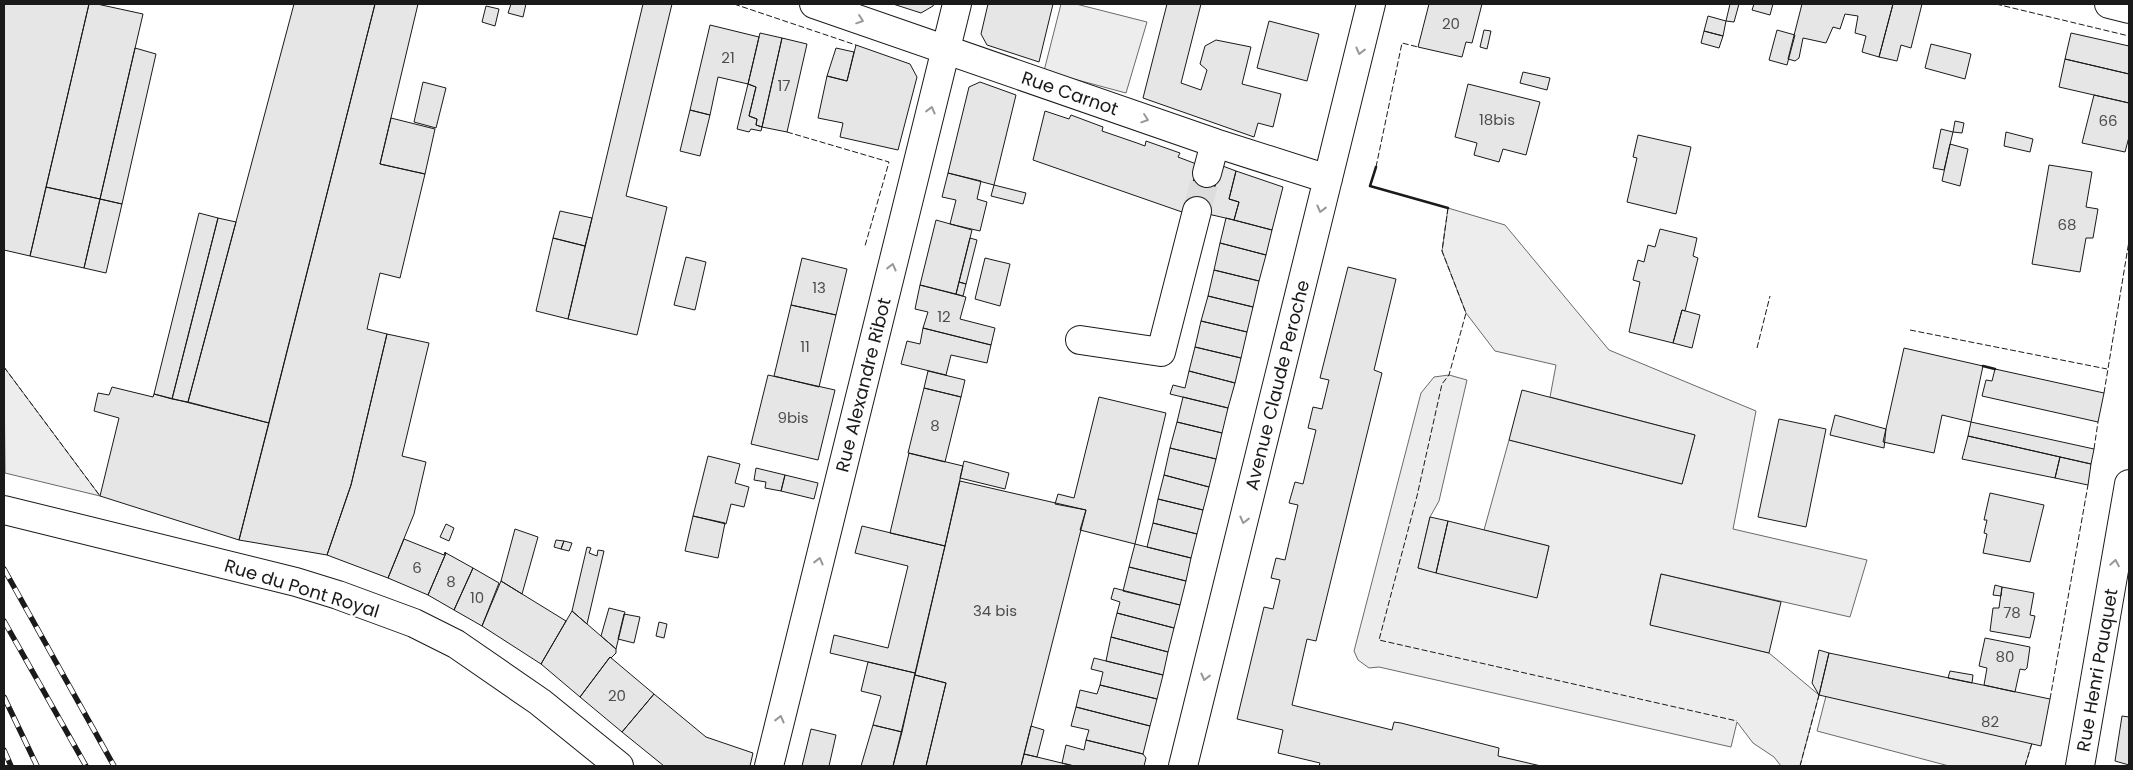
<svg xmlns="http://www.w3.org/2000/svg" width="2133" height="770" viewBox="0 0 2133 770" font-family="Poppins,sans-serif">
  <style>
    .built { fill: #ededed; stroke: #6a6a6a }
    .building { fill: #e6e6e6; stroke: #1a1a1a }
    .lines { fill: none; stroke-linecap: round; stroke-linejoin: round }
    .minor-tunnel { stroke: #ddd; stroke-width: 28; stroke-dasharray: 28 14; stroke-linecap: butt }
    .minor-casing { stroke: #1a1a1a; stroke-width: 30 }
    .major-casing { stroke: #1a1a1a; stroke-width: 30 }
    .minor { stroke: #fff; stroke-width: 28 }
    .major { stroke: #fff; stroke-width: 28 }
    .rail-casing { stroke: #1a1a1a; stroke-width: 5.5 }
    .rail { stroke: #fff; stroke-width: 4; stroke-dasharray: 11; stroke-linecap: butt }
    .fence { stroke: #1a1a1a; stroke-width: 1; stroke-dasharray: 6 2.5; stroke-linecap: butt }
    .wall { stroke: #1a1a1a; stroke-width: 2.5 }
    .oneway { stroke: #989898 }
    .labels { text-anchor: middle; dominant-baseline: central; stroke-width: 4; stroke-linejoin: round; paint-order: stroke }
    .number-label { font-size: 15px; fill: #4d4d4d }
    .street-label { font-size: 18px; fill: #1a1a1a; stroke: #fff }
  </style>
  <rect width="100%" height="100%" fill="#fff"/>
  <!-- built -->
  <path class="built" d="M1061,4H1076L1147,22L1126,93L1044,71Z
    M1448,208L1505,225L1609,350L1756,411L1733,529L1867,560L1850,617L1661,574L1650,624L1769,653L1819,695L1800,766H1781L1774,757L1753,743L1737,722L1731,747L1379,667L1369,668L1358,660L1354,651L1421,393L1434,377L1449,375L1467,380L1439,501L1430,517L1418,568L1537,597L1549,546L1484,530L1509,440L1682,484L1695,435L1550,397L1556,365L1495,351L1466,313L1442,251Z
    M4,367L100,496L5,473Z
    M1826,696L2032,743L2025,766H1949L1817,731Z"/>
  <!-- building -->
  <path class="building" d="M4,4H89L30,256L4,250Z
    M89,4H97L143,14L100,199L46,187Z
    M294,4H375L269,423L188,402Z
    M375,4H418L380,164L425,174L400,278L380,273L367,329L387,334L351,485L327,555L239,540Z
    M511,4H526L523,17L508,13Z
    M643,4H672L626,196L667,207L637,335L568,319Z
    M893,4H934L933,6L921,13Z
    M988,4H1053L1039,62L987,45L981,34Z
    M1167,4H1201L1181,83L1201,90L1207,70L1200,64L1205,46L1216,40L1251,47L1242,84L1281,94L1273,127L1258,123L1254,137L1143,98Z
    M1429,4H1482L1472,43L1466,42L1462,57L1418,47Z
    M1730,4H1739L1734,22L1726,21Z
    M1754,4H1773L1770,15L1752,10Z
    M1802,4H1893L1879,57L1862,52L1866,36L1855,33L1858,16L1845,14L1840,29L1833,27L1826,43L1803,38L1799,58L1795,61L1788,59Z
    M1893,4H1922L1911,48L1901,45L1897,61L1879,57Z
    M486,6L499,9L495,26L482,22Z
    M1708,16L1726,21L1723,36L1704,31Z
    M1269,21L1319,34L1307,81L1257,68Z
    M710,25L759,37L748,84L718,77L710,115L690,110Z
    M1484,30L1491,31L1487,49L1480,47Z
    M1777,30L1795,35L1787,65L1769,60Z
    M1704,31L1723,36L1719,48L1701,43Z
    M760,33L782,38L762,127L756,125L757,119L749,116L756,87L748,84Z
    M2071,33L2129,46V74L2065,59Z
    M782,38L807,44L787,132L762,127Z
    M1931,44L1971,54L1965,79L1925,68Z
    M856,45L910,64L917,77L898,150L840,137L843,123L818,118L827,76L847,81Z
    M135,48L156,54L122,204L100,199Z
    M836,48L854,52L847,81L827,76Z
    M2065,59L2129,74V103L2059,87Z
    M1523,72L1550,78L1547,90L1520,83Z
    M423,82L446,88L436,128L414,122Z
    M980,82L1016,95L994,185L948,173L969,87Z
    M748,84L756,87L749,116L757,119L756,125L762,127L761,131L751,129L749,132L737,129Z
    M1468,84L1540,102L1526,155L1503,149L1499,162L1474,155L1477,143L1455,137Z
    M2094,95L2129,103V137L2125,152L2082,143Z
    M690,110L710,115L700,156L680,151Z
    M1045,111L1069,119L1071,115L1103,127L1102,131L1137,143L1145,146L1146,141L1180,153L1178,157L1199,165L1182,212L1033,160Z
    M391,118L435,129L425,174L380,164Z
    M1955,121L1964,123L1962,133L1953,132Z
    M1941,129L1953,132L1944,170L1933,168Z
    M2006,132L2033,139L2030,152L2004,146Z
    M1638,135L1691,147L1676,214L1627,202L1637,158L1633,157Z
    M1950,144L1968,149L1960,186L1942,181Z
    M1220,165L1236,171L1229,199L1239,202L1234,220L1208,214Z
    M2049,165L2092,172L2086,207L2098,209L2093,238H2086L2080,272L2032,264Z
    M1198,170L1217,177L1208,216L1184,207Z
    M1236,171L1283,187L1272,230L1234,220L1239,202L1229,199Z
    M948,173L981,181L977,199L987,202L980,231L950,224L956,200L942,197Z
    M994,185L1026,193L1023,204L991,196Z
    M46,187L100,199L84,268L30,256Z
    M100,199L122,204L106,273L84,268Z
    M560,211L592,218L585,246L553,238Z
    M199,213L218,218L172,399L154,394Z
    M218,218L236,222L188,402L172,399Z
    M1226,218L1272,230L1266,255L1220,243Z
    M936,220L972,230L956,294L920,285Z
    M1660,229L1697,238L1693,256L1698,258L1685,311L1682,310L1673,343L1629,332L1640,282L1633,280L1638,260L1644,262L1648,245L1655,247Z
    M553,238L585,246L568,319L536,311Z
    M970,238L977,240L966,284L959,282Z
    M1220,243L1266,255L1259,281L1214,270Z
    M686,257L706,262L695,310L674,305Z
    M802,258L847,269L836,315L791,305Z
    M985,258L1010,264L1000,306L975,299Z
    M1348,267L1396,279L1374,370L1382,373L1316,641L1307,639L1292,705L1392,730L1394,722L1401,723L1499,748L1498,756L1541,766H1319L1320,763L1278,753L1283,730L1237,719L1264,607L1273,609L1280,580L1271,578L1276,558L1285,560L1298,505L1289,503L1295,482L1303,484L1316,430L1308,428L1313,407L1322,409L1329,380L1320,378Z
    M1214,270L1259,281L1253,307L1208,296Z
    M959,282L966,284L963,296L956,294Z
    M920,285L966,297L960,319L995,328L991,345L923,328L928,312L915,309Z
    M1208,296L1253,307L1247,332L1201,321Z
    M791,305L836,315L819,387L774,376Z
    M1682,310L1700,315L1692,348L1673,343Z
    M1201,321L1247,332L1241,358L1195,347Z
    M923,328L991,345L987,363L951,355L946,375L901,364L907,341L920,344Z
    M387,334L429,343L402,456L426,462L414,514L388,578L327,555L351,485Z
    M1195,347L1241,358L1235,383L1189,371Z
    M1904,348L1983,366L1971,422L1942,415L1934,453L1883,442Z
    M1995,369L2104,393L2098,422L1982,396L1986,380L1992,381Z
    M928,371L965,380L961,397L924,388Z
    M1189,371L1235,383L1228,408L1170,394L1173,385L1185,388Z
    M768,375L835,390L818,460L751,444Z
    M112,387L153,397L154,394L269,423L239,540L100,496L119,418L94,411L98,393L109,395Z
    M924,388L961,397L945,462L908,453Z
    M1522,390L1695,435L1682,484L1509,440Z
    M1099,397L1166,413L1135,544L1080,530L1086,510L1055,504L1058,494L1074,498Z
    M1183,397L1228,408L1222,433L1177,422Z
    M1835,415L1886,429L1884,448L1830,435Z
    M1779,419L1826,429L1806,527L1758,517Z
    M1177,422L1222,433L1216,459L1170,448Z
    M1971,422L2094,449L2091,464L1968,436Z
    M1968,436L2060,457L2055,478L1962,459Z
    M1170,448L1216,459L1209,487L1164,475Z
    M909,453L963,466L945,546L890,533Z
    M708,456L740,464L735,483L749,487L744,507L731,504L726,524L693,516Z
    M2060,457L2091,464L2088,485L2055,478Z
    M964,461L1009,473L1005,489L960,478Z
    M756,468L785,475L781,491L765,488L766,482L754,480Z
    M785,475L818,483L814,499L781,491Z
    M1164,475L1209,487L1203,510L1158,499Z
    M960,481L1086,510L1021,766H926L946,683L915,675Z
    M1990,493L2044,505L2030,562L1983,553L1987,534L1984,533L1987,520H1984Z
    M1158,499L1203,510L1197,534L1153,523Z
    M693,516L725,523L718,558L685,551Z
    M1430,517L1448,521L1436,573L1418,568Z
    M1448,521L1549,546L1537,598L1436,573Z
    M1153,523L1197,534L1191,558L1147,547Z
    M446,524L454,528L449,541L440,537Z
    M862,526L945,546L915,673L830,653L834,635L888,648L908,566L855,553Z
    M515,529L538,537L522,594L501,581Z
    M404,539L444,555L445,552L446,553L428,595L388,578Z
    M556,540L564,541L561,549L554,547Z
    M564,541L572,543L569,551L561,549Z
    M1135,544L1191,558L1186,581L1129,567Z
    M587,547L591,548L589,553L597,556L598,550L604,551L587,624L572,611Z
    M446,553L473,568L454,610L428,595Z
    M1129,567L1186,581L1180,605L1123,591Z
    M473,568L499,583L482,626L454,610Z
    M1661,574L1781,602L1769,653L1650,625Z
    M501,581L566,621L541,664L482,626Z
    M1995,585L2002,587L2001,596L1993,595Z
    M2002,587L2034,593L2030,615L2035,616L2030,638L1990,631L1993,608H1999Z
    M1114,588L1180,605L1174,628L1117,613L1120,602L1111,599Z
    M609,608L625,612L616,649L601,636Z
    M572,611L616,649V653L611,658L610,657L580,697L541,664Z
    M1117,613L1174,628L1168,652L1111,637Z
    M624,614L640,617L634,643L618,639Z
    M659,622L667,624L664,638L656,636Z
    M1111,637L1168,652L1163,675L1106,661Z
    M1985,638L2030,647L2027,668L2025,670L2020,669L2015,692L1984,685L1987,668L1979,666Z
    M1819,650L1829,653L1819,695L1812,683Z
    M1829,653L2050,699L2041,746L1819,695Z
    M610,657L654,694L622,732L580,697Z
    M1094,658L1163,675L1157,699L1100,685L1103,672L1091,669Z
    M868,662L915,673L902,732L873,725L881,696L861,691Z
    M1950,671L1973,675L1972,683L1948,678Z
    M915,675L946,683L926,766H893Z
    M1100,685L1157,699L1150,726L1076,707L1080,690L1097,694Z
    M654,694L706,737L753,753L750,766H664L622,732Z
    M1076,707L1150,726L1143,754L1086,740L1089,730L1071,726Z
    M2122,716L2129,717V765L2115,761Z
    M873,725L902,732L893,766H861Z
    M1031,726L1044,730L1037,757L1024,754Z
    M811,729L836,735L829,766H802Z
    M1086,740L1143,754L1146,758L1144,766H1074L1062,763L1066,745L1084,750Z
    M1024,754L1037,757L1074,766H1021Z"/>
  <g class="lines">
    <!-- minor-tunnel -->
    <path class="minor-tunnel" d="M1197,211L1207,173"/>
    <defs>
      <path id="minor" d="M814,4L1215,143L1328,179
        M2109,4L2129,9
        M1207,173L1215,143
        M1080,340L1161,352L1197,211
        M769,766L957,4
        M1183,766L1371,4
        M2080,766L2129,484"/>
      <path id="major" d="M4,510L296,582L338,595L414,623L456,644L540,702L619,766"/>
    </defs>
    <!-- minor casing -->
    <use href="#minor" class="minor-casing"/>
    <!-- major casing -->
    <use href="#major" class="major-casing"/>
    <!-- minor -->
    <use href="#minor" class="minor"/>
    <!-- major -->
    <use href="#major" class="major"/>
    <defs>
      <path id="rail" d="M4,569L114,766
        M4,621L86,766
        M4,697L37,766
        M4,750L11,766"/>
    </defs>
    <!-- rail casing -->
    <use href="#rail" class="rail-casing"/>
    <!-- rail -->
    <use href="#rail" class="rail"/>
    <!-- fence -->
    <path class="fence" d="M734,4L856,45
      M1996,4L2129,36
      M787,132L889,162L865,246
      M1376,167L1402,43L1418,47
      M1448,208L1442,251L1466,313L1449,375L1442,384L1417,496L1379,640L1737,721
      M1910,330L2107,369
      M1757,348L1770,296
      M4,367L100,496
      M2104,393L2129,241
      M2094,449L2098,422
      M2050,699L2088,485
      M1800,766L1819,695
      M2025,766L2032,743"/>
    <!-- wall -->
    <path class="wall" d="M1376,167L1370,186L1448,208
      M1983,366L1995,369"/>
  </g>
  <!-- one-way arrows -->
  <defs><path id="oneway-chevron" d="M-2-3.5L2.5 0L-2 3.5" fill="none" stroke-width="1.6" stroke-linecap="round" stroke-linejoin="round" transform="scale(1.25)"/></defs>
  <g class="oneway">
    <use href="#oneway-chevron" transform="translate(860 20) rotate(19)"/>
    <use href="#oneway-chevron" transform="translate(1360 51) rotate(104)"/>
    <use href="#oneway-chevron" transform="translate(931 110) rotate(-76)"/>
    <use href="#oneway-chevron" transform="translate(1145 119) rotate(19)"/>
    <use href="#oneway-chevron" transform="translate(1321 209) rotate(104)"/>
    <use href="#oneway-chevron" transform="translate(892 267) rotate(-76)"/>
    <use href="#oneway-chevron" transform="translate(1244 520) rotate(104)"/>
    <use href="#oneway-chevron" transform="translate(819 561) rotate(-76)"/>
    <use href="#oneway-chevron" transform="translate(2115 563) rotate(-80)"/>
    <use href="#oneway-chevron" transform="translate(1205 677) rotate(104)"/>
    <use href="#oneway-chevron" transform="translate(780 719) rotate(-76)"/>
  </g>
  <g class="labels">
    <!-- number labels -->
    <g class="number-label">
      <text x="1451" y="23">20</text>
      <text x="728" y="57">21</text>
      <text x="784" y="85">17</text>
      <text x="1497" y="119">18bis</text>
      <text x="2108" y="120">66</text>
      <text x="2067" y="224">68</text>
      <text x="819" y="287">13</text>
      <text x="944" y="316">12</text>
      <text x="805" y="346">11</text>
      <text x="793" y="417">9bis</text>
      <text x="935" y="425">8</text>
      <text x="417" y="567">6</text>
      <text x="451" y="581">8</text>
      <text x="477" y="597">10</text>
      <text x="995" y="610">34 bis</text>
      <text x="2012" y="612">78</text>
      <text x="2005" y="656">80</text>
      <text x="617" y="695">20</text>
      <text x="1990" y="721">82</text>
    </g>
    <!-- street labels -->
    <g class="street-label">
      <text transform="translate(1070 93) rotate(19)">Rue Carnot</text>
      <text transform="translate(863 385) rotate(-76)">Rue Alexandre Ribot</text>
      <text transform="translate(1277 385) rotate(-76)">Avenue Claude Peroche</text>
      <text transform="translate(302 588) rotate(17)">Rue du Pont Royal</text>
      <text transform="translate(2097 670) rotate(-80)">Rue Henri Pauquet</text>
    </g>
  </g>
  <!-- border -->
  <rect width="2133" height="770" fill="none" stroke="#1a1a1a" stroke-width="10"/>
</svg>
